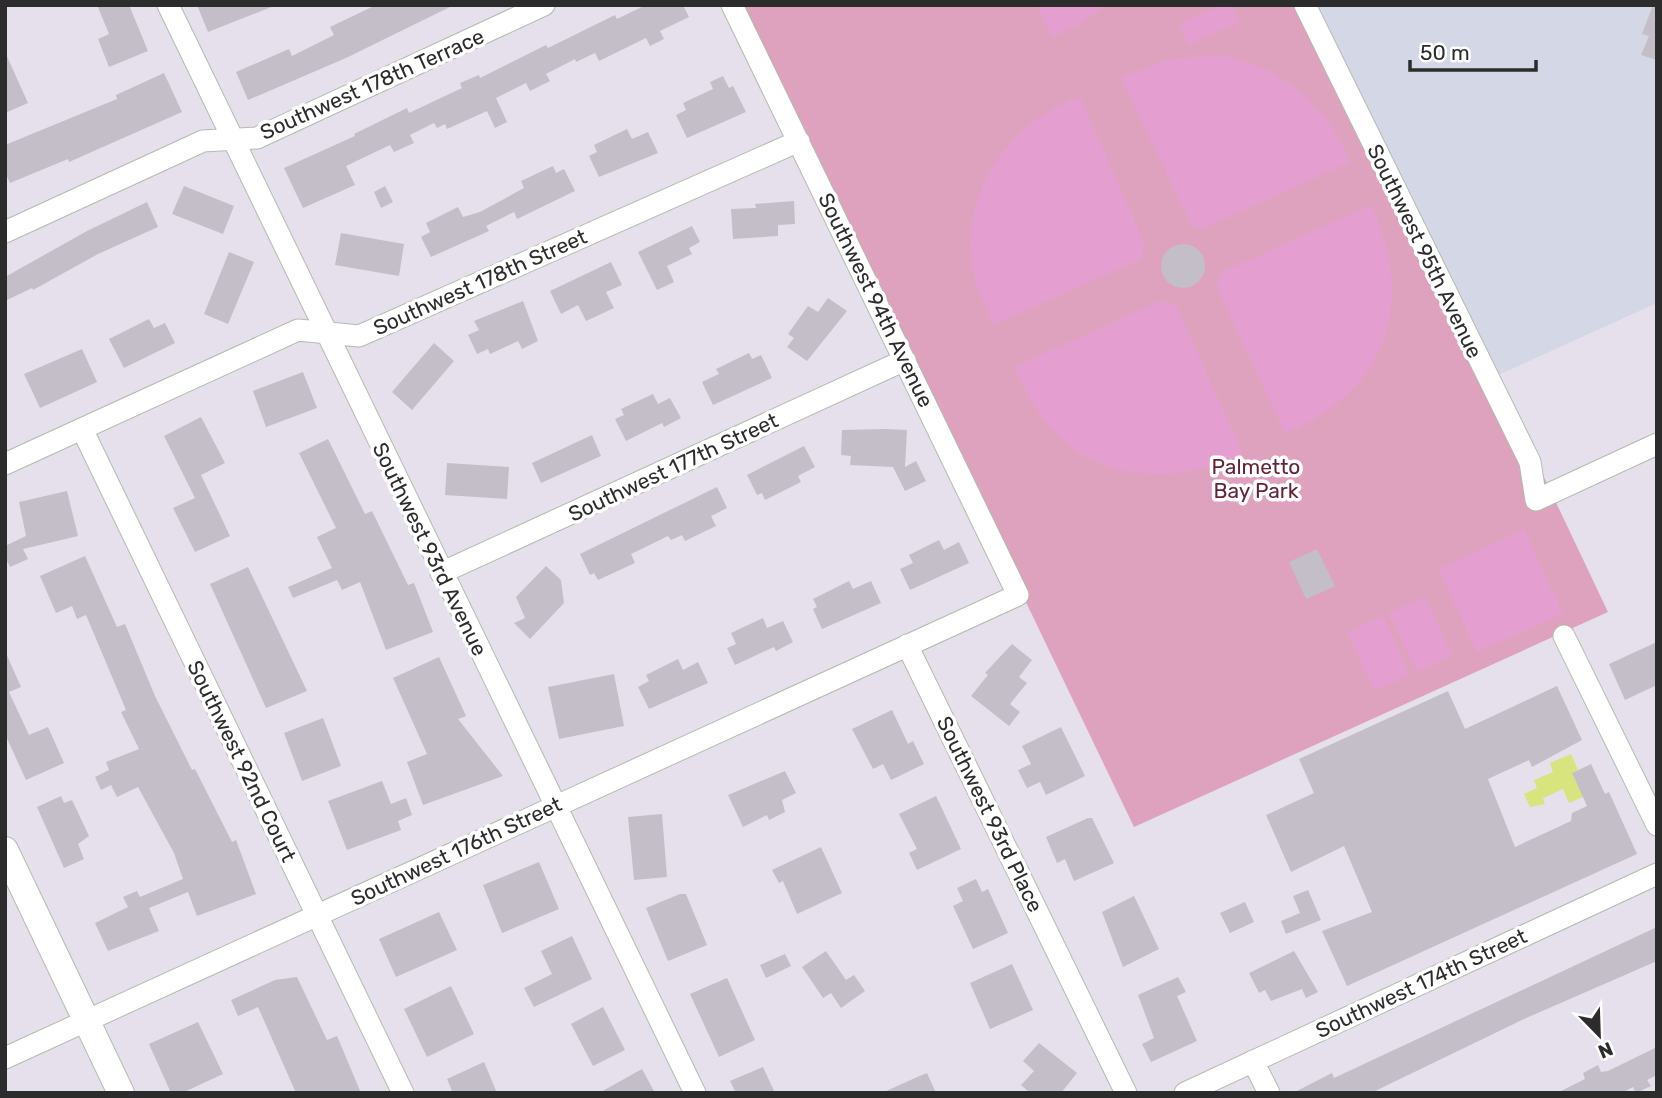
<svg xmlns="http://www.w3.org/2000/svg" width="1662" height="1098" viewBox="0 0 1662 1098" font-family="Rubik,sans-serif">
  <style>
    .medical { fill: #d3d7e6 }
    .green { fill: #dea2bf }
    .pitch { fill: #e49fd0 }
    .water { fill: #d8e47d }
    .building { fill: #c3bec8 }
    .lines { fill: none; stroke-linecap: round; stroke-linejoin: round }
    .minor-casing { stroke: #b4bbb0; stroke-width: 23 }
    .tertiary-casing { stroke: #b4bbb0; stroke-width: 28 }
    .minor { stroke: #fff; stroke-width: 21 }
    .tertiary { stroke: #fff; stroke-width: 26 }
    .labels { text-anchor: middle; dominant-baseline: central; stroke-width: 7; stroke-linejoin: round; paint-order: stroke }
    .street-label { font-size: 21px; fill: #2c2c2c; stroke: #fff }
    .park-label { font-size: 21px; fill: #642239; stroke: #fff }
  </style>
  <rect width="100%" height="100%" fill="#e5e0ec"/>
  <!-- medical -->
  <path class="medical" d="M1312,5H1657V303L1496,376Z"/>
  <!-- green -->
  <path class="green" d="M739,5H1312L1496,376L1608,612L1134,827Z"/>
  <!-- pitch -->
  <path class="pitch" d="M1037,5H1106L1079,25L1052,37Z
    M1221,5H1232L1240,22L1188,45L1179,24Z
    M1220,55C1283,67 1327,104 1350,162L1203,229L1192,226L1121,78L1168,59Z
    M1080,97L1145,244L1141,259L994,325C986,307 977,289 973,270C960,191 1009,123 1080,97Z
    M1371,205C1417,303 1387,392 1285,433L1216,286L1222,272Z
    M1160,301L1176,305L1243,454C1173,487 1088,483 1040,414C1029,400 1022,383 1014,367Z
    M1524,529L1563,614L1477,652L1439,569Z
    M1425,597L1452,656L1417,672L1389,613Z
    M1383,616L1410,675L1375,691L1347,632Z"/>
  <!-- water -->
  <path class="water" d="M1571,754L1578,770L1572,773L1577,784L1583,782L1588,795L1569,803L1563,789L1543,798L1545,804L1530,807L1524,794L1537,788L1534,780L1553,772L1550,763Z"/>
  <!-- building -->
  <path class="building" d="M97,5H129L148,51L109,67L98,39L109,34Z
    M197,5H274V6L208,32Z
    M376,5H454L346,58L248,100L236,72L289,49L292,56L334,35L330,27Z
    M646,5H683L689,17L660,31L664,39L650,46L646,38L599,61L595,53L576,62L575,59L546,74L550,81L530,91L526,83L496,98L507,122L495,128L487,111L447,129L445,124L437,128L434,123L410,135L414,143L394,152L390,145L346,166L355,185L303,208L284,168L355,136L354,134L407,108L409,113L462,88L460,83L479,75L480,78L546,45L548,48L615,15L617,19Z
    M1653,5H1657V60L1641,55L1649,36L1642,34Z
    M5,52L28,103L5,113Z
    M164,73L182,112L69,162L68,159L10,183L5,172V145L117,99L116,95Z
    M723,76L729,88L733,86L746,112L687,138L676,115L686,110L683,103L713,89L710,82Z
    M627,129L632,139L648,132L658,153L599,177L589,156L597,152L594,145Z
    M553,166L556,173L564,169L575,191L517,219L514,212L486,226L489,231L431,257L421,237L430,232L426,223L458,207L463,217L480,212L524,188L521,181Z
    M184,186L234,206L223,234L172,214Z
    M385,186L393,202L381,208L374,192Z
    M794,201L795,224L778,225V236L733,239L731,209L756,208L755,204Z
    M147,202L158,227L98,254L33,290L32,288L5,301V277L87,231Z
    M692,226L700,242L689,248L692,254L667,266L674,282L657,290L638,252Z
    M341,233L404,244L399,276L335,265Z
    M1161 266a22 22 0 1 1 44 0a22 22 0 1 1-44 0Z
    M229,252L254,262L228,324L204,314Z
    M611,262L622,285L606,292L614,308L586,321L578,305L561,314L550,291Z
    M828,298L847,311L807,361L787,347L794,338L788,334L808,306L818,312Z
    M523,301L538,341L522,349L518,341L490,354L488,349L477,354L468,335L479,330L474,321Z
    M149,319L154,328L165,323L175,343L124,368L109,339Z
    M434,343L454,361L412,410L392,392Z
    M82,349L97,382L40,408L24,374Z
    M749,353L752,359L761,355L772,378L713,405L702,382L719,374L716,369Z
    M303,372L317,408L266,427L253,391Z
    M653,394L658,404L670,398L681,418L664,427L662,423L626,441L615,419L624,415L621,409Z
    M201,417L225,463L201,475L230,536L195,552L173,508L195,498L164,436Z
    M885,429L907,430L905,467L916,461L926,481L905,491L893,467L850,465L851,456L841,455L842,430Z
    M592,435L601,456L541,483L532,463Z
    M328,439L365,514L372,511L408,585L414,583L433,632L386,650L360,582L342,590L337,580L293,598L288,587L332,568L317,537L336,528L299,453Z
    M804,446L815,467L798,476L801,482L765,500L762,493L757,495L747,475Z
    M447,463L509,467L507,499L445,495Z
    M717,487L727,508L711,516L716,526L685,541L682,535L671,540L668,536L631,554L635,563L598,580L594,573L590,575L580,554Z
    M67,491L78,536L23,549L28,559L10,567L5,557V546L26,536L19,502Z
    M939,540L944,550L959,542L969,563L910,590L900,569L913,563L909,555Z
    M1317,549L1335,586L1306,599L1289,562Z
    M85,556L117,627L125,624L155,696L192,770L195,769L232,842L236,840L256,894L197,916L188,892L149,908L159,931L108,951L95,923L128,907L123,897L137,891L140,897L183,879L174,853L138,787L117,797L111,785L101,790L95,777L109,770L106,762L139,749L121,712L126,710L86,615L77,619L72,606L56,613L40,576Z
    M546,566L561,580L564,603L530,639L514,623L525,618L516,597Z
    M248,567L307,691L266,708L210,584Z
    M849,581L853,589L871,581L881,603L822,629L813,609L817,607L813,599Z
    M763,618L767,628L783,621L793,642L776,651L774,647L735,665L727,648L736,644L731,633Z
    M1657,642V685L1625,700L1609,664Z
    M1012,644L1032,660L1019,677L1027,683L1010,704L1020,712L1009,726L971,696L988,675L985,673Z
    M5,651L21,687L9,692L29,735L48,727L64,763L26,780L5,734Z
    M439,657L466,716L458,719L503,776L423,805L407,762L427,754L393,678Z
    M678,659L683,670L698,662L708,683L649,709L638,687L649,681L646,675Z
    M614,674L624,726L559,739L548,687Z
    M1557,686L1582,740L1532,767L1529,760L1488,779L1515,847L1571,821L1572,813L1587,806L1572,773L1591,764L1605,794L1609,792L1637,854L1347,986L1322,931L1372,912L1344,846L1291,872L1266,815L1314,793L1299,759L1448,691L1465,729Z
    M892,710L908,744L913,741L924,764L891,780L883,764L873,769L852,729Z
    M323,718L341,766L302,781L284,733Z
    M1061,727L1085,776L1046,795L1040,782L1027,788L1018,770L1031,764L1022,746Z
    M785,771L796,793L782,800L785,812L769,820L767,815L743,827L728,795Z
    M382,781L391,804L406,798L412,815L398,821L401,830L347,850L328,801Z
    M61,796L64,803L72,800L89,836L78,844L84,859L64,868L37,807Z
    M936,796L961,849L917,870L909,853L917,849L899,814Z
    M662,814L667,877L634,880L628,817Z
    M1088,818H1092L1114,863L1074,881L1065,859L1057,863L1046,837Z
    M821,847L842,893L797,914L783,881L779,883L772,870Z
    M539,862L559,909L502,933L483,885Z
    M976,879L982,892L988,889L1008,933L973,949L953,906L963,901L957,888Z
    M1308,890L1321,920L1286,934L1281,921L1300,913L1293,896Z
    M680,894H686L707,945L668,961L646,908Z
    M1134,896L1159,949L1123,967L1102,912Z
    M1245,902L1254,922L1230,933L1220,913Z
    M439,912L457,950L396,977L379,939Z
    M1657,927V961L1524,1019L1371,1093H1293L1332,1073L1334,1078Z
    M572,936L592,979L534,1007L524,988L552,974L541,951Z
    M826,951L846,980L854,975L865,991L841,1008L831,993L823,998L802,967Z
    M1294,951L1318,992L1306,998L1302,989L1271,1001L1265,990L1259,993L1249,973Z
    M785,954L791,966L766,978L760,965Z
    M1012,964L1033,1010L990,1029L970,983Z
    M297,977L327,1040L337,1036L361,1093H296L258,1007L238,1016L231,1000L275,980Z
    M1178,977L1186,992L1177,996L1197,1041L1151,1062L1142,1044L1154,1038L1138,995Z
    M727,978L755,1040L719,1057L690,994Z
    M451,986L474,1034L427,1057L404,1009Z
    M603,1007L625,1050L593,1066L571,1024Z
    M198,1022L223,1074L182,1093H171L149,1044Z
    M1039,1043L1077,1073L1061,1093H1030L1021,1085L1034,1071L1023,1061Z
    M1657,1047V1075L1647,1080L1651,1086L1636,1093L1633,1087L1622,1093H1557L1585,1079L1583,1073L1598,1065L1601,1072L1608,1071Z
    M484,1062L497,1093H453L447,1079Z
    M763,1067L775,1093H736L730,1081Z
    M642,1069L655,1093H599Z
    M927,1073L936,1093H882L915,1078Z"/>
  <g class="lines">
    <defs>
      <path id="minor" d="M168,5L695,1093
        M1305,5L1530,462L1536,500L1657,444
        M5,232L203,141L257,138L544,5
        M82,429L403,1093
        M5,464L298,330L359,336L799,141
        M441,573L905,360
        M1564,636L1657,825
        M907,645L1126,1093
        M5,1058L1018,595L732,5
        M1253,1061L1269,1093
        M1185,1093L1657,874"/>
      <path id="tertiary" d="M5,850L121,1093"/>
    </defs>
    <!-- minor casing -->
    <use href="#minor" class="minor-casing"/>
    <!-- tertiary casing -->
    <use href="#tertiary" class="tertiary-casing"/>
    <!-- minor -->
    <use href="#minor" class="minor"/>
    <!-- tertiary -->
    <use href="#tertiary" class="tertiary"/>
  </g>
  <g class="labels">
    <!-- street labels -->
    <g class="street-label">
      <text transform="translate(372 84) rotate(-24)">Southwest 178th Terrace</text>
      <text transform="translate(1425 251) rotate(64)">Southwest 95th Avenue</text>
      <text transform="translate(480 282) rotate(-24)">Southwest 178th Street</text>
      <text transform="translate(876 300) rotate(64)">Southwest 94th Avenue</text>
      <text transform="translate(673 467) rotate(-25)">Southwest 177th Street</text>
      <text transform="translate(430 549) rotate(64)">Southwest 93rd Avenue</text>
      <text transform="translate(242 761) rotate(64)">Southwest 92nd Court</text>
      <text transform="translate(990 814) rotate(64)">Southwest 93rd Place</text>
      <text transform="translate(456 851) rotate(-25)">Southwest 176th Street</text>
      <text transform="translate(1421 983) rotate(-25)">Southwest 174th Street</text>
    </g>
    <!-- park labels -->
    <g class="park-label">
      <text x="1256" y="466">Palmetto<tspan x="1256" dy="24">Bay Park</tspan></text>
    </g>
  </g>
  <!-- border -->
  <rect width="1662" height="1098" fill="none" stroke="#2c2c2c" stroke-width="14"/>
  <!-- north arrow -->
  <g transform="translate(1599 1035) rotate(157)" stroke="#ffffff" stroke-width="5" paint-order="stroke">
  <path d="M0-5L12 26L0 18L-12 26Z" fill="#2c2c2c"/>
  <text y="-10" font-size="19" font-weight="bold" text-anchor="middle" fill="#2c2c2c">N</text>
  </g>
  <!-- scale -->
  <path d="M1410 60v10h126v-10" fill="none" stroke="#2c2c2c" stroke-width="3.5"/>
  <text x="1420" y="60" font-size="21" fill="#2c2c2c" stroke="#ffffff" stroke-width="5" paint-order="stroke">50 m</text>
</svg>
